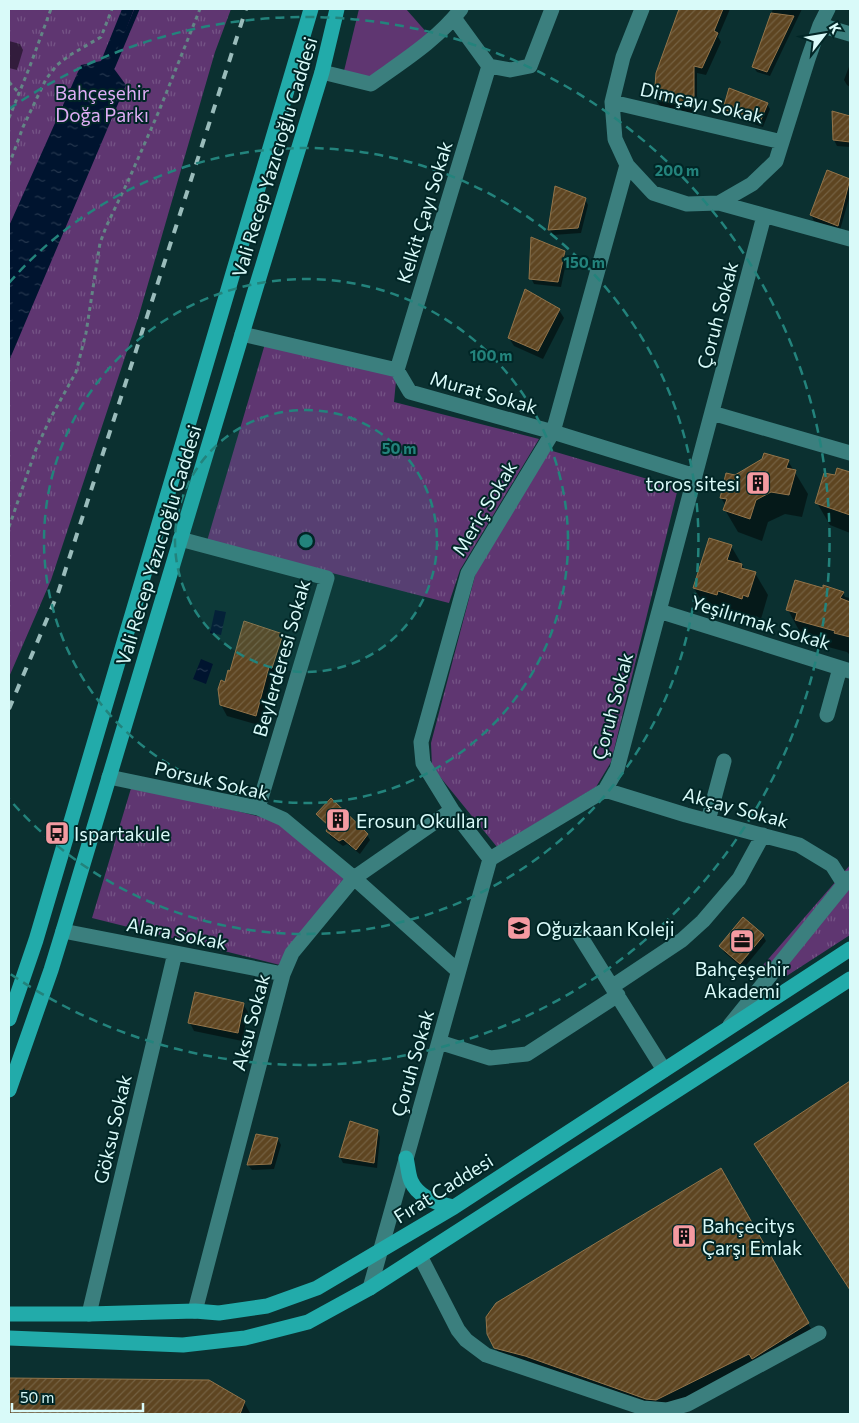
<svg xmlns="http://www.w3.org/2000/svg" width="859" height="1423" viewBox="0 0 859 1423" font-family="Commissioner,sans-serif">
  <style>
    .grass { fill: #5f3671 }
    .park { fill: url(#park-tufts) }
    .water { fill: url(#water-ripples) }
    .shadow { fill: #0007 }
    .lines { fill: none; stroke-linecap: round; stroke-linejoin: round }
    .stream { stroke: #00142f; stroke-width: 5 }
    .building { fill: url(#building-hatch); stroke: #92744a }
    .path { stroke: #628585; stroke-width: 3; stroke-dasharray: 4 4; stroke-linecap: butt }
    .minor { stroke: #3b7f7e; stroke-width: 15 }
    .major { stroke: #22abaa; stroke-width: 15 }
    .rail { stroke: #9abcbb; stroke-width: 4; stroke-dasharray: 9 9; stroke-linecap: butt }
    .ring { fill: none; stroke: #23837c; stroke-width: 2.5; stroke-dasharray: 9 6 }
    .labels { text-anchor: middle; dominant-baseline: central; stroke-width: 4; stroke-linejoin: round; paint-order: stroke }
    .park-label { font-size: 19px; fill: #deadf5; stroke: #012626 }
    .street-label { font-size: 19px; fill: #d9faf9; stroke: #012626 }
    .poi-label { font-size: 19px; fill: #d9faf9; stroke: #012626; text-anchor: start }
    .centre { fill: #23837c; stroke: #012626; stroke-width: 2.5 }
    .ring-label { font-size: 15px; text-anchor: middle; font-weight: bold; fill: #23837c; stroke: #012626; stroke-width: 4; stroke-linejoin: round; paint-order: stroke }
  </style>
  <defs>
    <pattern id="park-tufts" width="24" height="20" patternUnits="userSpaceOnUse" patternTransform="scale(1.25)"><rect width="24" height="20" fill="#5f3671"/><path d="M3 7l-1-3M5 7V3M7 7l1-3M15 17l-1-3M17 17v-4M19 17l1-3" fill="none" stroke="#755486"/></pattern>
    <pattern id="water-ripples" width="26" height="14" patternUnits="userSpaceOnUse" patternTransform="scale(1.25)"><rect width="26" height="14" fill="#00142f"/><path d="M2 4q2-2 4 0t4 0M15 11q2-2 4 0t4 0" fill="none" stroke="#25374e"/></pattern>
    <pattern id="building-hatch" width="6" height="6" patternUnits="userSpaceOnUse" patternTransform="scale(1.25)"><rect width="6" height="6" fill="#5e4521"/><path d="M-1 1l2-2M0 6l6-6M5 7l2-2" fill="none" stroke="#746142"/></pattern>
  </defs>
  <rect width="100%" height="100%" fill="#0b3030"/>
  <!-- grass -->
  <path class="grass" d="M359,9H406L428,34L370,79L343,75Z"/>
  <!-- park -->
  <path class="park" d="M9,9H231L215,52L139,315L51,580L9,677Z
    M267,337L397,370L394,402L539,439L460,570L449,603L207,541Z
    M549,450L678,488L611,762L596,787L497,847L432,767L431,743L476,572Z
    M132,785L281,822L345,879L284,966L92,918Z
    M850,865V935L785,977L757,972Z"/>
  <!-- water -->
  <path class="water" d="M122,9H134L112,66L126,85L9,361V226L81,65L101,61Z
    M215,610L226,612L221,635L210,633Z
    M201,659L213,664L206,684L193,679Z"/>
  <!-- shadow -->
  <path class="shadow" d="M681,9H730L718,37L721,42L706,75L697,73V114L660,106L655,99Z
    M773,9H802L770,76L757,72L753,67Z
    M9,41L20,44L23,50L17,70L9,68Z
    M850,64V87L847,85L844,80Z
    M767,104L770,109L763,127L727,115L724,109Z
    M833,113L850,118V147L837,146L834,140Z
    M850,180V195L840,230L814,221L811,215Z
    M585,199L588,205L581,233L553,235L550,230Z
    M564,252L567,258L561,287L534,284L531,278Z
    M559,310L564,318L543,359L514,346L509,338Z
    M788,461L808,494L802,517L785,514L768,522L762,541L738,532L725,510L726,506L721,498L727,474L735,476Z
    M838,469L850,473V533L830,525L817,503L836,477Z
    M731,546L744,568V570L755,573L768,595L761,619L756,616L755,620L731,613L729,617L707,610L694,588Z
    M824,586L843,593L845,597L850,598V655L847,652L809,642L804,633L800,632L788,610L824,590Z
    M282,635L288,646L278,678L275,677L262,726L227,716L221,705L226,683Z
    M318,814L367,835L370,840L360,854L347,844L343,846L331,837L327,831L330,828Z
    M763,936L766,941L743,969L724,952L721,947Z
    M243,1004L248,1012L242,1041L194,1031L190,1023Z
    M850,1082V1289L756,1144Z
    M350,1122L377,1131L380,1137L377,1168L343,1163L340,1157Z
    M278,1139L281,1145L274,1169L252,1170L248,1165Z
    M720,1170L814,1334L663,1410L502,1358L495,1347Z
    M9,1379L208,1381L244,1402L250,1413V1414H9Z"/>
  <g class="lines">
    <!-- stream -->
    <path class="stream" d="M110,73L137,9"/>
  </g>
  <!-- building -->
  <path class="building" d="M679,9H723L714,31L718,33L702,68L694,66V107L654,99L656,73Z
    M771,13L794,16L767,72L752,67Z
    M729,88L768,103L760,122L723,109Z
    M832,111L850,116V142L833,140Z
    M827,170L850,179L838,226L810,215Z
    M555,186L586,198L578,228L548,230Z
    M531,237L565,251L558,282L529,279Z
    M525,289L560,309L538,351L508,338Z
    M764,453L789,460L786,468L796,470L789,495L771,492L756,500L750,519L723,510L727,499L720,498L726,473L735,475L762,459Z
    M837,468L850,472V515L815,503L824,473L835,475Z
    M709,538L732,545L727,560L742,564L741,568L756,572L748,597L743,595L742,599L718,591L717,595L693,588Z
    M795,580L823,588V585L844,592L840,598L850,602V637L834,633L835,631L795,620L797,613L786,610Z
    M244,621L283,634L272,668L269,667L256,716L220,705L218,689L221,680L225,682L228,670L230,671Z
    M331,798L368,834L356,850L343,839L339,841L326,831L329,826L316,814Z
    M743,917L764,935L740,964L719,946Z
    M195,992L244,1003L238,1033L188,1023Z
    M850,1081V1290L754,1144Z
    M350,1121L378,1130L374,1163L339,1157Z
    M256,1134L278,1138L271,1164L247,1165Z
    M721,1168L809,1323L752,1359L749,1354L656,1400L646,1399L525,1356L494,1348L487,1334L486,1317L496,1303Z
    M9,1378L209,1380L245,1401L240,1414H9Z"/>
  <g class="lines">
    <!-- path -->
    <path class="path" d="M9,82L19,93
      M9,118L30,66L51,9
      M9,165L23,127L46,79L57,65L70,55L101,37L112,9
      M9,527L36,449L50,419L76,372L86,333L100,243L106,227L129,179L159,111L200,9"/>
    <!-- minor -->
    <path class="minor" d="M642,9L623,57L612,102L615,139L627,165L653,193L687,204L719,203L752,184L776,161L808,59L820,25L828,9
      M454,18L489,66L510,70L530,66L552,9
      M820,25L850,34
      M322,72L371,84C403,61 437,40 461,9
      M612,102L782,142
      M719,203L850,239
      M242,334L397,370L410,392L553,432L695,476
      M397,370L489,66
      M712,413L850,453
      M180,539L327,578L258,808
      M659,611L850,671
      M827,715L840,668
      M109,777L258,808L283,819L354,878L458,971
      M605,790L686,815L799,845L832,865L844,884
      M708,821L724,761
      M490,859L452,810L423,763L421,742L468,573L553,432L627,165
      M63,931L283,974
      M577,931L664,1070
      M613,986L682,940L703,921L739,879L763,835
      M730,1025L849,878
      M439,1042L490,1058L527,1054L618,995
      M420,1256L458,1330L466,1340L486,1355L643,1408L667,1410L688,1404L819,1333
      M370,1288L490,859L605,790L617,769L764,216
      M195,1311L283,974L292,953L354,878L452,810
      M89,1314L175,953"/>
    <!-- major -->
    <path class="major" d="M9,1019L36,940L311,9
      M9,1090L51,970L63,931L258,281L322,72L337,9
      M406,1158C408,1165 408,1174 411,1181C418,1197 438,1204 454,1207
      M9,1314H89L195,1311L219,1313L267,1306L317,1288L454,1207L850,949
      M9,1338L183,1345L245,1338L308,1322L370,1288L850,979"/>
    <!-- rail -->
    <path class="rail" d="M9,709L58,593L246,9"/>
  </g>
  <!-- distance rings -->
  <circle cx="306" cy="541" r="131" fill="#23837c" fill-opacity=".12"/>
  <g class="ring">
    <circle cx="306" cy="541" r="131"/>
    <circle cx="306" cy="541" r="262"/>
    <path d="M9 283A393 393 0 1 1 9 799"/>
    <path d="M9 109A524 524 0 1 1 9 973"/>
  </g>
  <!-- icons -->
  <defs>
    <symbol id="building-square" viewBox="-11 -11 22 22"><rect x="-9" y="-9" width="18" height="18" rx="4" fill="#f49aa1" stroke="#012626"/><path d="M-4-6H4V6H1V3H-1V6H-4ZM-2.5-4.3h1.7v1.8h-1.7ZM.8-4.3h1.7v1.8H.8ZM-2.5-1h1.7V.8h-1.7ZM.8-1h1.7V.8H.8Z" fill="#111"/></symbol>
    <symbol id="bus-square" viewBox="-11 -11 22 22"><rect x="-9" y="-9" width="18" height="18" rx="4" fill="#f49aa1" stroke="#012626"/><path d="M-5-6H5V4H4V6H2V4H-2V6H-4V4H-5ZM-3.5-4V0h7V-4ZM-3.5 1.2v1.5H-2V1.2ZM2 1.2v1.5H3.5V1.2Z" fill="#111"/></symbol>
    <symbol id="school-square" viewBox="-11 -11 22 22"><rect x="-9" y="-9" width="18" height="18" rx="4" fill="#f49aa1" stroke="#012626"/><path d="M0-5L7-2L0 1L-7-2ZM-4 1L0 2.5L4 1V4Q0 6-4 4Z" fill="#111"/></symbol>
    <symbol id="office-square" viewBox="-11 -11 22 22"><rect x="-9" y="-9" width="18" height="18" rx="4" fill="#f49aa1" stroke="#012626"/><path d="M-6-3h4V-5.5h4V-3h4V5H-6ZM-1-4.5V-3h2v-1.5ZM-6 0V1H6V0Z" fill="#111"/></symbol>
  </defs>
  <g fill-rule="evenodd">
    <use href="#building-square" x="744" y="469" width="28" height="28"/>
    <use href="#building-square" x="324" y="806" width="28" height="28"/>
    <use href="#bus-square" x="43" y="819" width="28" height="28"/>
    <use href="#school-square" x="505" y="914" width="28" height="28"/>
    <use href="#office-square" x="728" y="927" width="28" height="28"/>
    <use href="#building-square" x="670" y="1222" width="28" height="28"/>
  </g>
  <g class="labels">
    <!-- park labels -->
    <g class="park-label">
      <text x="102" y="92">Bahçeşehir<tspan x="102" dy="22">Doğa Parkı</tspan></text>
    </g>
    <!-- street labels -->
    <g class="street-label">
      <text transform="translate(702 102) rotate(13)">Dimçayı Sokak</text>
      <text transform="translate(274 157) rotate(-73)">Vali Recep Yazıcıoğlu Caddesi</text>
      <text transform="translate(424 212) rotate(-73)">Kelkit Çayı Sokak</text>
      <text transform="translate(717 315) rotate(-75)">Çoruh Sokak</text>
      <text transform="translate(484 392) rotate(16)">Murat Sokak</text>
      <text transform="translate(484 508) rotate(-59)">Meriç Sokak</text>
      <text transform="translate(158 545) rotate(-73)">Vali Recep Yazıcıoğlu Caddesi</text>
      <text transform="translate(761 622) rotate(17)">Yeşilırmak Sokak</text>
      <text transform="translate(281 658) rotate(-74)">Beylerderesi Sokak</text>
      <text transform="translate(612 706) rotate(-75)">Çoruh Sokak</text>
      <text transform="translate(212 780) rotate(13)">Porsuk Sokak</text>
      <text transform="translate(736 807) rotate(15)">Akçay Sokak</text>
      <text transform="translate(177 933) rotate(11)">Alara Sokak</text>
      <text transform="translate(250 1022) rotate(-75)">Aksu Sokak</text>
      <text transform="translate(412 1063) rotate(-74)">Çoruh Sokak</text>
      <text transform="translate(112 1129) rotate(-77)">Göksu Sokak</text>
      <text transform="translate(443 1188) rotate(-32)">Fırat Caddesi</text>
    </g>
    <!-- poi labels -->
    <g class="poi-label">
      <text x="740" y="483" text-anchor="end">toros sitesi</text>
      <text x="356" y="820">Erosun Okulları</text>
      <text x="74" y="833">Ispartakule</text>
      <text x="536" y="928">Oğuzkaan Koleji</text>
      <text x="742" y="968" text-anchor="middle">Bahçeşehir<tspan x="742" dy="22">Akademi</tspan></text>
      <text x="702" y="1225">Bahçecitys<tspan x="702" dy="22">Çarşı Emlak</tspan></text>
    </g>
  </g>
  <circle cx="306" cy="541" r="8" class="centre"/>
  <g class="ring-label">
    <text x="677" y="176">200 m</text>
    <text x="584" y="268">150 m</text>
    <text x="491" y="361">100 m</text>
    <text x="399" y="454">50 m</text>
  </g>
  <!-- border -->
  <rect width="859" height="1423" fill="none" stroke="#d9faf9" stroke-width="20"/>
  <!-- north arrow -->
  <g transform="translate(824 35) rotate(59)" stroke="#012626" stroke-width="4" paint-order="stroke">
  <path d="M0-4L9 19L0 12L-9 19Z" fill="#d9faf9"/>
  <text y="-8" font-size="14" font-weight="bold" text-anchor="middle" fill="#d9faf9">K</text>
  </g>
  <!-- scale -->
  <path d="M12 1403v8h131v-8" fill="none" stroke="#d9faf9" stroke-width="2.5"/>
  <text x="20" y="1403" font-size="15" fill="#d9faf9" stroke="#012626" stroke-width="4" paint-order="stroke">50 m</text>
</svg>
